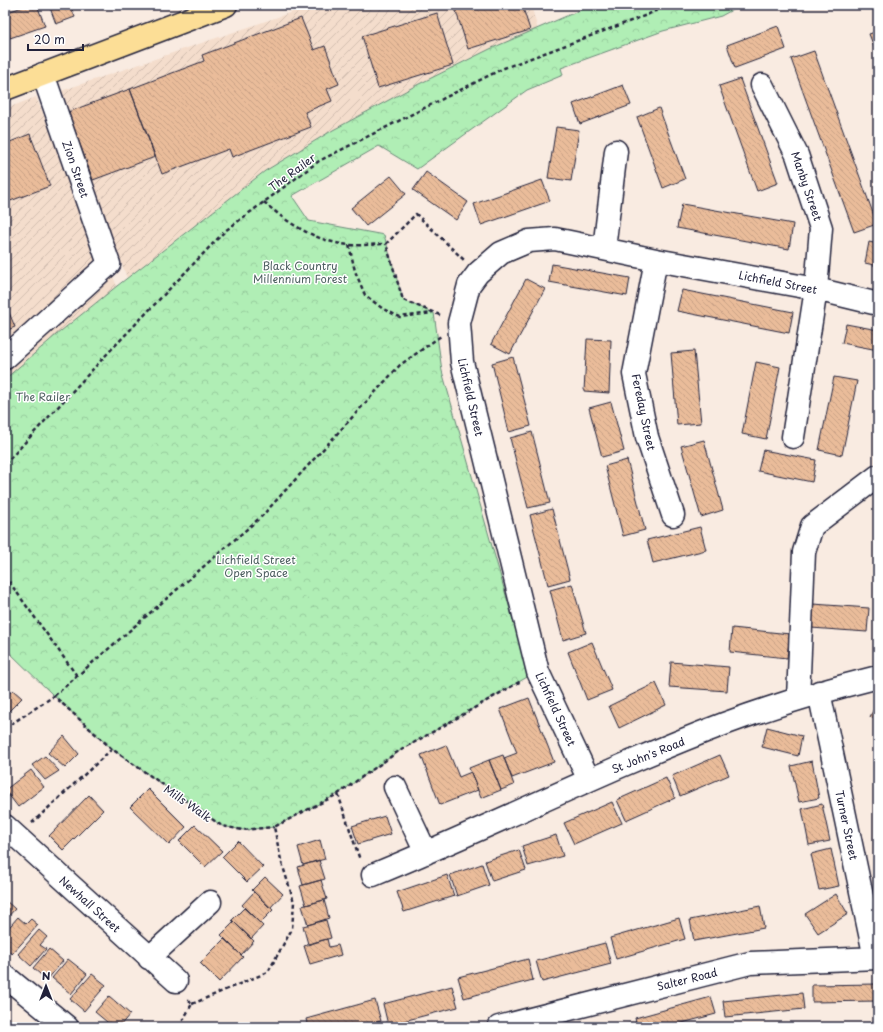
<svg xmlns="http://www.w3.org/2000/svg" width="883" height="1032" viewBox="0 0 883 1032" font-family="'Playpen Sans',sans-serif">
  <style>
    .industrial { fill: url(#industrial-furrows) }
    .forest { fill: url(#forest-crowns); stroke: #698878 }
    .building { fill: url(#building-back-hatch); stroke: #22223b }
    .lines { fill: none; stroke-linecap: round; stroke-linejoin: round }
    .minor-casing { stroke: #22223b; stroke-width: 25 }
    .major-casing { stroke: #22223b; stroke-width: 25 }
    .path { stroke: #22223b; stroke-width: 2.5; stroke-dasharray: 4 3; stroke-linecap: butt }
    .minor { stroke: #fff; stroke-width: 22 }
    .major { stroke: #fcde96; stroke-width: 22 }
    .labels { text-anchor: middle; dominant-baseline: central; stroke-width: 3; stroke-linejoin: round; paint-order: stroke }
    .street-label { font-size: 11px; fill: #22223b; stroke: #fff }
    .park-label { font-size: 11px; fill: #4d5f60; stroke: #fff }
  </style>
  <defs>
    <pattern id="industrial-furrows" width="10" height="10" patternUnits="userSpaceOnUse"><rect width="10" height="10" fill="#f4ddcc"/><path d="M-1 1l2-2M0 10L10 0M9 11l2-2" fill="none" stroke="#d1bdb0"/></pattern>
    <pattern id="forest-crowns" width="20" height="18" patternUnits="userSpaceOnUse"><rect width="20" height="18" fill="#b0eeb5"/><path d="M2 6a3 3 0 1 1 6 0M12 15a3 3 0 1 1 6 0" fill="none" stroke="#97cc9d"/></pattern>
    <pattern id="building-back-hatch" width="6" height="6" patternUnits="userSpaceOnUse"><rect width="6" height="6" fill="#eabc9a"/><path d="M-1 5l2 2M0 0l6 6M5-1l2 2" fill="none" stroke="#c8a186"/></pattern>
  </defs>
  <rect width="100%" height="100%" fill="#f9ebe1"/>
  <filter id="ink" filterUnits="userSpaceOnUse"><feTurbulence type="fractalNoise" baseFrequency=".025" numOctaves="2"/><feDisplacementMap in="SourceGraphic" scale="8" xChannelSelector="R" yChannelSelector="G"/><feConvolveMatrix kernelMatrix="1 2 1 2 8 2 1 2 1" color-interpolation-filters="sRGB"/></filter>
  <g filter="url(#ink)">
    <!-- industrial -->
    <path class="industrial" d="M313,5H531L538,30L490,49L415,86L333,130L265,171L127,278L58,92Z
      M36,97L117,286L56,335L5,379V109Z"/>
    <!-- forest -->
    <path class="forest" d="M592,5H741L721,16L663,31L561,68L563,75L527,90L417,169L379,146L292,196L309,221L384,235L403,300L434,313L442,371L529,676L396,753L338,794L274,827L243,830L222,826L112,749L54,696L5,648V379L56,335L117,286L265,171L333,130L415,86L490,49Z"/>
    <!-- building -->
    <path class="building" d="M28,5H37L45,26L10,38L5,25V13Z
      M49,5H70L75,17L56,24Z
      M464,5H522L530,30L468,49L455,8Z
      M437,13L453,65L378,88L362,36Z
      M301,18L314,50L325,46L339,84L327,89L332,101L305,112L311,127L232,157L229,149L162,174L130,89L204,61L202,55Z
      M778,26L786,49L735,68L727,45Z
      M878,31V57L869,34Z
      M814,51L877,224L854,232L791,59Z
      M740,79L778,183L757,191L719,86Z
      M623,85L631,105L580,124L573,104Z
      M130,89L155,157L93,180L68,112Z
      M659,108L685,179L663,188L637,117Z
      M556,127L579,130L571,181L548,178Z
      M30,134L50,186L5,203V144Z
      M426,172L468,202L456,220L413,190Z
      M391,176L406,194L366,226L351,208Z
      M542,180L550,201L481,225L474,204Z
      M682,204L793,224L789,249L677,228Z
      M869,242L878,244V266L865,263Z
      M552,264L630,278L627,296L549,282Z
      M526,279L545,289L510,354L491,344Z
      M682,290L793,312L789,333L677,311Z
      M5,303L15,327L5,331Z
      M846,324L878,330V350L842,343Z
      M587,339L611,340L609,393L584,391Z
      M694,351L701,423L677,425L671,353Z
      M513,357L531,426L509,432L492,363Z
      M756,362L780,367L766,439L742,434Z
      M834,377L857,381L842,455L819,450Z
      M611,402L624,451L602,457L589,408Z
      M532,432L550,503L528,508L510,438Z
      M704,440L723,510L701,517L681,446Z
      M763,450L816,460L812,482L758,471Z
      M627,460L645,530L623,536L605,466Z
      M552,509L570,579L548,585L530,515Z
      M700,527L706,550L653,563L647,540Z
      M572,584L586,633L563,640L550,590Z
      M813,604L869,608L867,632L811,628Z
      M732,628L790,634L787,658L730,652Z
      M592,642L612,690L587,700L568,652Z
      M671,662L729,667L727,691L669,687Z
      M656,683L666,705L619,728L609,706Z
      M5,690L9,694L13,690L22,698L5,715Z
      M529,698L554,762L512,778L504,758L517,753L500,709Z
      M878,700V720L870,717Z
      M767,727L802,736L798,756L762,747Z
      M64,736L79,754L65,768L48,753Z
      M446,745L459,777L471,772L478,790L440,805L421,755Z
      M503,755L514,785L501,790L489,760Z
      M720,755L729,775L680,796L672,776Z
      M45,756L59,771L45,780L32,765Z
      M489,760L501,790L481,798L469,768Z
      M812,761L819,798L799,802L791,766Z
      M31,770L44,787L18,807L5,790Z
      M666,778L675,798L626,820L617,800Z
      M148,789L186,827L169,845L130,807Z
      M89,795L103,810L63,850L49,836Z
      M612,802L622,823L574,844L564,823Z
      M822,804L830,841L809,845L802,809Z
      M385,816L391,834L358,844L352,826Z
      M195,825L222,851L205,867L179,841Z
      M556,835L563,856L528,866L522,846Z
      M320,840L325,859L303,865L298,847Z
      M238,841L263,867L247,882L222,857Z
      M831,849L839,886L819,890L811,854Z
      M519,850L526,870L492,881L485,861Z
      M319,860L325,879L303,885L298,867Z
      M482,864L489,885L457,896L450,875Z
      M447,875L454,896L404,912L397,892Z
      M265,877L283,894L270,908L252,890Z
      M321,880L327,899L306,905L300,886Z
      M254,892L273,910L260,923L242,905Z
      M836,894L848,914L818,933L805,914Z
      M5,900L15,909L5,920Z
      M324,900L329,918L308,925L302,906Z
      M760,906L764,928L694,941L690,920Z
      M244,908L263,926L251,939L232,920Z
      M18,917L26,924L31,919L38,925L12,954L5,948V932Z
      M679,918L685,939L616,959L610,938Z
      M326,920L331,938L308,944L303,926Z
      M234,922L254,941L241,955L221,935Z
      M39,930L47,937L40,945L46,949L31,966L18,954Z
      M224,939L243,957L219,982L200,963Z
      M327,939L329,947L338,945L341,955L310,964L304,946Z
      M605,943L611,964L542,982L536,961Z
      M49,949L63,961L47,980L33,968Z
      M68,959L87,974L71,994L52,978Z
      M528,959L533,980L464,998L458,977Z
      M92,974L106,985L84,1011L70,999Z
      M878,984V1001L812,1002V985Z
      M452,986L458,1007L388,1025L383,1004Z
      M802,993L804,1009L725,1017L723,1001Z
      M109,996L130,1014L119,1027H113L95,1012Z
      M711,997L716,1014L667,1027H637L635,1018Z
      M375,1000L381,1021L358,1027H308L306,1019Z
      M632,1023L634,1027H618Z"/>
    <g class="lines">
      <defs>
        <path id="minor" d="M762,85L797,155L821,228L816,289L793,437
          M604,249L616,151
          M656,260L634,374L647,437L673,515
          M5,358L109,264L43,74
          M819,692L875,958
          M798,699L804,552L812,526L878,476
          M589,780L538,672L462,362L459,323L469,285L478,273L501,253L529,241L555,239L656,260L816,289L878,304
          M395,787L426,853
          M5,826L176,981
          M373,875C491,827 605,769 724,724C775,705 826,690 878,677
          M149,958L210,902
          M5,976L67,1027
          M499,1027L750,963L878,958"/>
        <path id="major" d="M5,89L226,5"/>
      </defs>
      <!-- minor casing -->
      <use href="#minor" class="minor-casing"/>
      <!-- major casing -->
      <use href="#major" class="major-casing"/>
      <!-- path -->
      <path class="path" d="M264,202C287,223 317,242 349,245C361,246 374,244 386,244
        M349,245L355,271L365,295L383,309L400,317L432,313
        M440,315L403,300L386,244L416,214L464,260
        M5,464L107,354L225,231L319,161L504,68L647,15L667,5
        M5,576L77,676
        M54,696L262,516L400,365L441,336
        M5,728L54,696L112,749L222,826L243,830L274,827
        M338,794L360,860
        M32,823L112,749
        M192,1004L268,972L292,929L294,902L281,860L274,827L338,794L396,753L521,681
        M179,1027L192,1004L187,997"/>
      <!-- minor -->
      <use href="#minor" class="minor"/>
      <!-- major -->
      <use href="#major" class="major"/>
    </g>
  </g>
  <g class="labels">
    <!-- street labels -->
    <g class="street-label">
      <text transform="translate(76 169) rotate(71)">Zion Street</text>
      <text transform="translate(292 172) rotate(-36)">The Railer</text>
      <text transform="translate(807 186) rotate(71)">Manby Street</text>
      <text transform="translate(778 282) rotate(11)">Lichfield Street</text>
      <text transform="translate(471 397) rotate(77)">Lichfield Street</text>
      <text transform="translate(644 412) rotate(78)">Fereday Street</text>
      <text transform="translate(556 709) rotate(65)">Lichfield Street</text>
      <text transform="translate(648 755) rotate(-22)">St John's Road</text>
      <text transform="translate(188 803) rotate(35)">Mills Walk</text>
      <text transform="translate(847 825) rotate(78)">Turner Street</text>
      <text transform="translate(90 904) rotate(42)">Newhall Street</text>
      <text transform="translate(687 979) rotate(-14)">Salter Road</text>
    </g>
    <!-- park labels -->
    <g class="park-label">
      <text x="300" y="265">Black Country<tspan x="300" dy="13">Millennium Forest</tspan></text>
      <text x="43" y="396">The Railer</text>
      <text x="256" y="559">Lichfield Street<tspan x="256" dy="13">Open Space</tspan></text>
    </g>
  </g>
  <!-- margin -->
  <rect width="883" height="1032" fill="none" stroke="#fff" stroke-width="20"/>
  <rect x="10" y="10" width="863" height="1012" fill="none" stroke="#22223b" stroke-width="1.5" filter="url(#ink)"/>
  <!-- north arrow -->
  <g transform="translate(46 986)" stroke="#ffffff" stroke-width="3" paint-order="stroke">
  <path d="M0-3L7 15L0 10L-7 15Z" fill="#22223b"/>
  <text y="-6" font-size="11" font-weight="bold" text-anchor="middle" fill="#22223b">N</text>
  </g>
  <!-- scale -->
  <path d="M28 44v6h55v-6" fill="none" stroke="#22223b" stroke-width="2"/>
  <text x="34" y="44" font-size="12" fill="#22223b" stroke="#ffffff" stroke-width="3" paint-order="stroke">20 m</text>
</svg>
